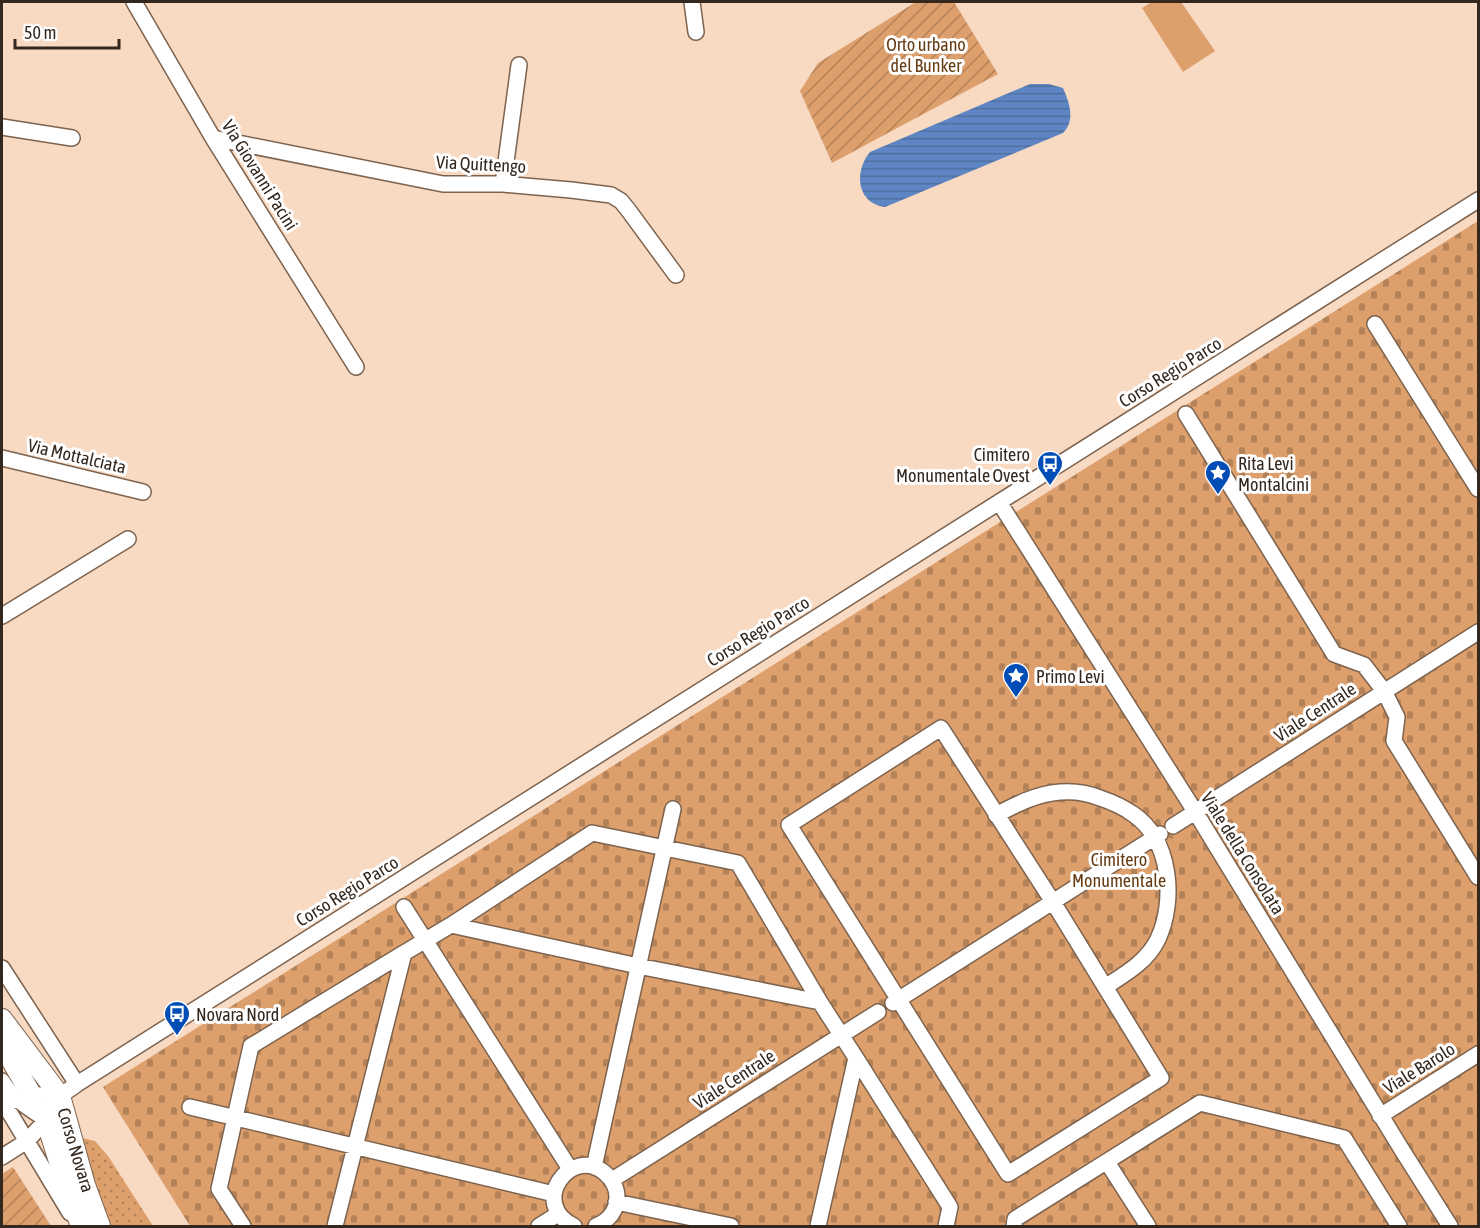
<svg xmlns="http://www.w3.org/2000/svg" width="1480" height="1228" viewBox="0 0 1480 1228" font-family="'Asap Condensed',sans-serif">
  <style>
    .grass { fill: url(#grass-dots) }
    .cemetery { fill: url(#cemetery-stones) }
    .garden { fill: url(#garden-furrows) }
    .pitch { fill: #dd9f6c }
    .water { fill: url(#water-rules) }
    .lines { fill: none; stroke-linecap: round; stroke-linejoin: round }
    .minor-casing { stroke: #7d634e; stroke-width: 18 }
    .major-casing { stroke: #7d634e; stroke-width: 22 }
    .minor { stroke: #fff; stroke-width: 15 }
    .major { stroke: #fff; stroke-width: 20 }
    .labels { text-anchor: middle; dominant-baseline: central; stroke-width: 6; stroke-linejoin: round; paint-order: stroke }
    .park-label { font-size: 18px; fill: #653b12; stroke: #fff }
    .street-label { font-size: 18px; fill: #33271e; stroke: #fff }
    .poi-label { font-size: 18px; fill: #33271e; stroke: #fff; text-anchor: start }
  </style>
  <defs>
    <pattern id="grass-dots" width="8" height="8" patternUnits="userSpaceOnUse" patternTransform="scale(1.5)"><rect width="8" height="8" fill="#dd9f6c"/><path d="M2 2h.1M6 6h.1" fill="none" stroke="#b48258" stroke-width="1.8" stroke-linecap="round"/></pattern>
    <pattern id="cemetery-stones" width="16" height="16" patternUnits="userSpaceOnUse" patternTransform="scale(1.5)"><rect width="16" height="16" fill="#dd9f6c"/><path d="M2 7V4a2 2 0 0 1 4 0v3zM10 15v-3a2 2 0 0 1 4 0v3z" fill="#b48258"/></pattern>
    <pattern id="garden-furrows" width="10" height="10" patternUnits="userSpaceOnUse" patternTransform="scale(1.5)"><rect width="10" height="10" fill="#dd9f6c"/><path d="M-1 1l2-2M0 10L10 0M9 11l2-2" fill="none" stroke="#b48258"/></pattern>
    <pattern id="water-rules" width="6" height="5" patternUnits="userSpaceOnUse" patternTransform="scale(1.5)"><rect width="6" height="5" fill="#5f86c4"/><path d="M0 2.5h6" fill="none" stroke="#4f6e9f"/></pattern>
  </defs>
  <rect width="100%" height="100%" fill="#f8d9c2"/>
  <!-- grass -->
  <path class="grass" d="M82,1138L95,1141L108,1156L153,1226H108L95,1197Z"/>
  <!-- cemetery -->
  <path class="cemetery" d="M1478,221V1226H190L103,1087Z"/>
  <!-- garden -->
  <path class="garden" d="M916,2H954L998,74L832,163L800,91L818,63Z
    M13,1167L51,1226H2V1174Z"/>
  <!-- pitch -->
  <path class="pitch" d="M1152,2H1181L1215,51L1183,72L1142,8Z"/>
  <!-- water -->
  <path class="water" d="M1030,84H1049L1063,88C1069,102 1076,120 1063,133L885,207C856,203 854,171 870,152Z"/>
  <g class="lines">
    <defs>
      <path id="minor" d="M134,2L213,138L356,367
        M692,2L696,32
        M2,127L72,138
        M213,138L443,184H503L571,190L611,195L621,201L629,211L676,275
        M503,184L519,65
        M1375,324L1478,489
        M1186,414L1334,654L1364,665L1384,691L1397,717L1394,741L1478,877
        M2,458L143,492
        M999,502L1196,813L1402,1150L1450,1226
        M2,616L128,539
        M941,728L1053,902L1161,1078L1008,1174L789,825Z
        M996,815C1017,804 1036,794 1060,792C1073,791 1088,793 1100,798C1112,802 1123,807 1133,814C1171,840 1176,900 1158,939C1147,962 1125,974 1105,987
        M1173,826L1478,632
        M404,907L570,1169
        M451,925L592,833L738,863L820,1002
        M2,968L77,1084
        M893,1003L1160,834
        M856,1058L950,1207L946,1226
        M2,1081C11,1097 28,1108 44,1118
        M2,1100L70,1213
        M2,1107C24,1093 34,1094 60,1096
        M190,1107L554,1194
        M1380,1116L1478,1054
        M2,1157L27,1141L46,1120L60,1096L77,1084L1478,200
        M1107,1162L1148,1226
        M594,1167L673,809
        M612,1180L878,1012
        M616,1202L731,1226
        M243,1226L219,1189L251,1046L404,953
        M335,1226L404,953L451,925L638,966L820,1002L856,1058L818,1226
        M539,1226L558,1214
        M574,1226C528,1204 571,1144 605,1173C612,1179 617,1188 617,1197C617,1211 608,1221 596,1226
        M1014,1226L1015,1219L1200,1103L1344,1138L1399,1226"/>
      <path id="major" d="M2,1019L60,1096L85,1185L100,1226
        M2,1044L46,1120L68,1190L81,1226"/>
    </defs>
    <!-- minor casing -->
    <use href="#minor" class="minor-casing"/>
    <!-- major casing -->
    <use href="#major" class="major-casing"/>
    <!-- minor -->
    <use href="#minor" class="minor"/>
    <!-- major -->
    <use href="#major" class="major"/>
  </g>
  <!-- icons -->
  <defs>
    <symbol id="bus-pin" viewBox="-11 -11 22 30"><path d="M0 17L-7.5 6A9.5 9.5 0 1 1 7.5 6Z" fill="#004db6" stroke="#fff"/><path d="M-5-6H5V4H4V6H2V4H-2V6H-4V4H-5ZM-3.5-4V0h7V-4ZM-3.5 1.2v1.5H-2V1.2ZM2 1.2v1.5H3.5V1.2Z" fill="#fff"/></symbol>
    <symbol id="sight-pin" viewBox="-11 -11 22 30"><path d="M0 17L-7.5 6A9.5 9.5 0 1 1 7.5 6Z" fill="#004db6" stroke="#fff"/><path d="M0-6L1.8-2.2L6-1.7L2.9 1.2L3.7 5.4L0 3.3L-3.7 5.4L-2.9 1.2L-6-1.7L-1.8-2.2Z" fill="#fff"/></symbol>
  </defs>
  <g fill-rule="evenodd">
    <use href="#bus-pin" x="1035" y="449" width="30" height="40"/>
    <use href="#sight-pin" x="1203" y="458" width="30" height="40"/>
    <use href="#sight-pin" x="1001" y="661" width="30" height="40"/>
    <use href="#bus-pin" x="162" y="999" width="30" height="40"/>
  </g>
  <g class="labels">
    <!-- park labels -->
    <g class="park-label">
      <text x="926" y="44">Orto urbano<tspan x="926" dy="21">del Bunker</tspan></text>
      <text x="1119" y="859">Cimitero<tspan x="1119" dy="21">Monumentale</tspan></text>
    </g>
    <!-- street labels -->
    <g class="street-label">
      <text transform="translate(481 164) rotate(3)">Via Quittengo</text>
      <text transform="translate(260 175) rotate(58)">Via Giovanni Pacini</text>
      <text transform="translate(1170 372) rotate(-32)">Corso Regio Parco</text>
      <text transform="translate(77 456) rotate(13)">Via Mottalciata</text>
      <text transform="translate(758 631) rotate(-32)">Corso Regio Parco</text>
      <text transform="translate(1315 712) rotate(-33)">Viale Centrale</text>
      <text transform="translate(1243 853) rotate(58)">Viale della Consolata</text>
      <text transform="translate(347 891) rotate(-32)">Corso Regio Parco</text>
      <text transform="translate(1419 1068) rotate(-32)">Viale Barolo</text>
      <text transform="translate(734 1079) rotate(-33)">Viale Centrale</text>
      <text transform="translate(76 1150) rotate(73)">Corso Novara</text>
    </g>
    <!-- poi labels -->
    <g class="poi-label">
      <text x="1030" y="454" text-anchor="end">Cimitero<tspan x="1030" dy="21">Monumentale Ovest</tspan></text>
      <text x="1238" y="463">Rita Levi<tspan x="1238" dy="21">Montalcini</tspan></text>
      <text x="1036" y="676">Primo Levi</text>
      <text x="196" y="1014">Novara Nord</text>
    </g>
  </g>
  <!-- border -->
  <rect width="1480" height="1228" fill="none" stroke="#33271e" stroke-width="6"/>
  <!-- scale -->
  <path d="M15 39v9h104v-9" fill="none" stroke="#33271e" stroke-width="3"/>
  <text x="24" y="39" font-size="18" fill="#33271e" stroke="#ffffff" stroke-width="4.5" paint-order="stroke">50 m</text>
</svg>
